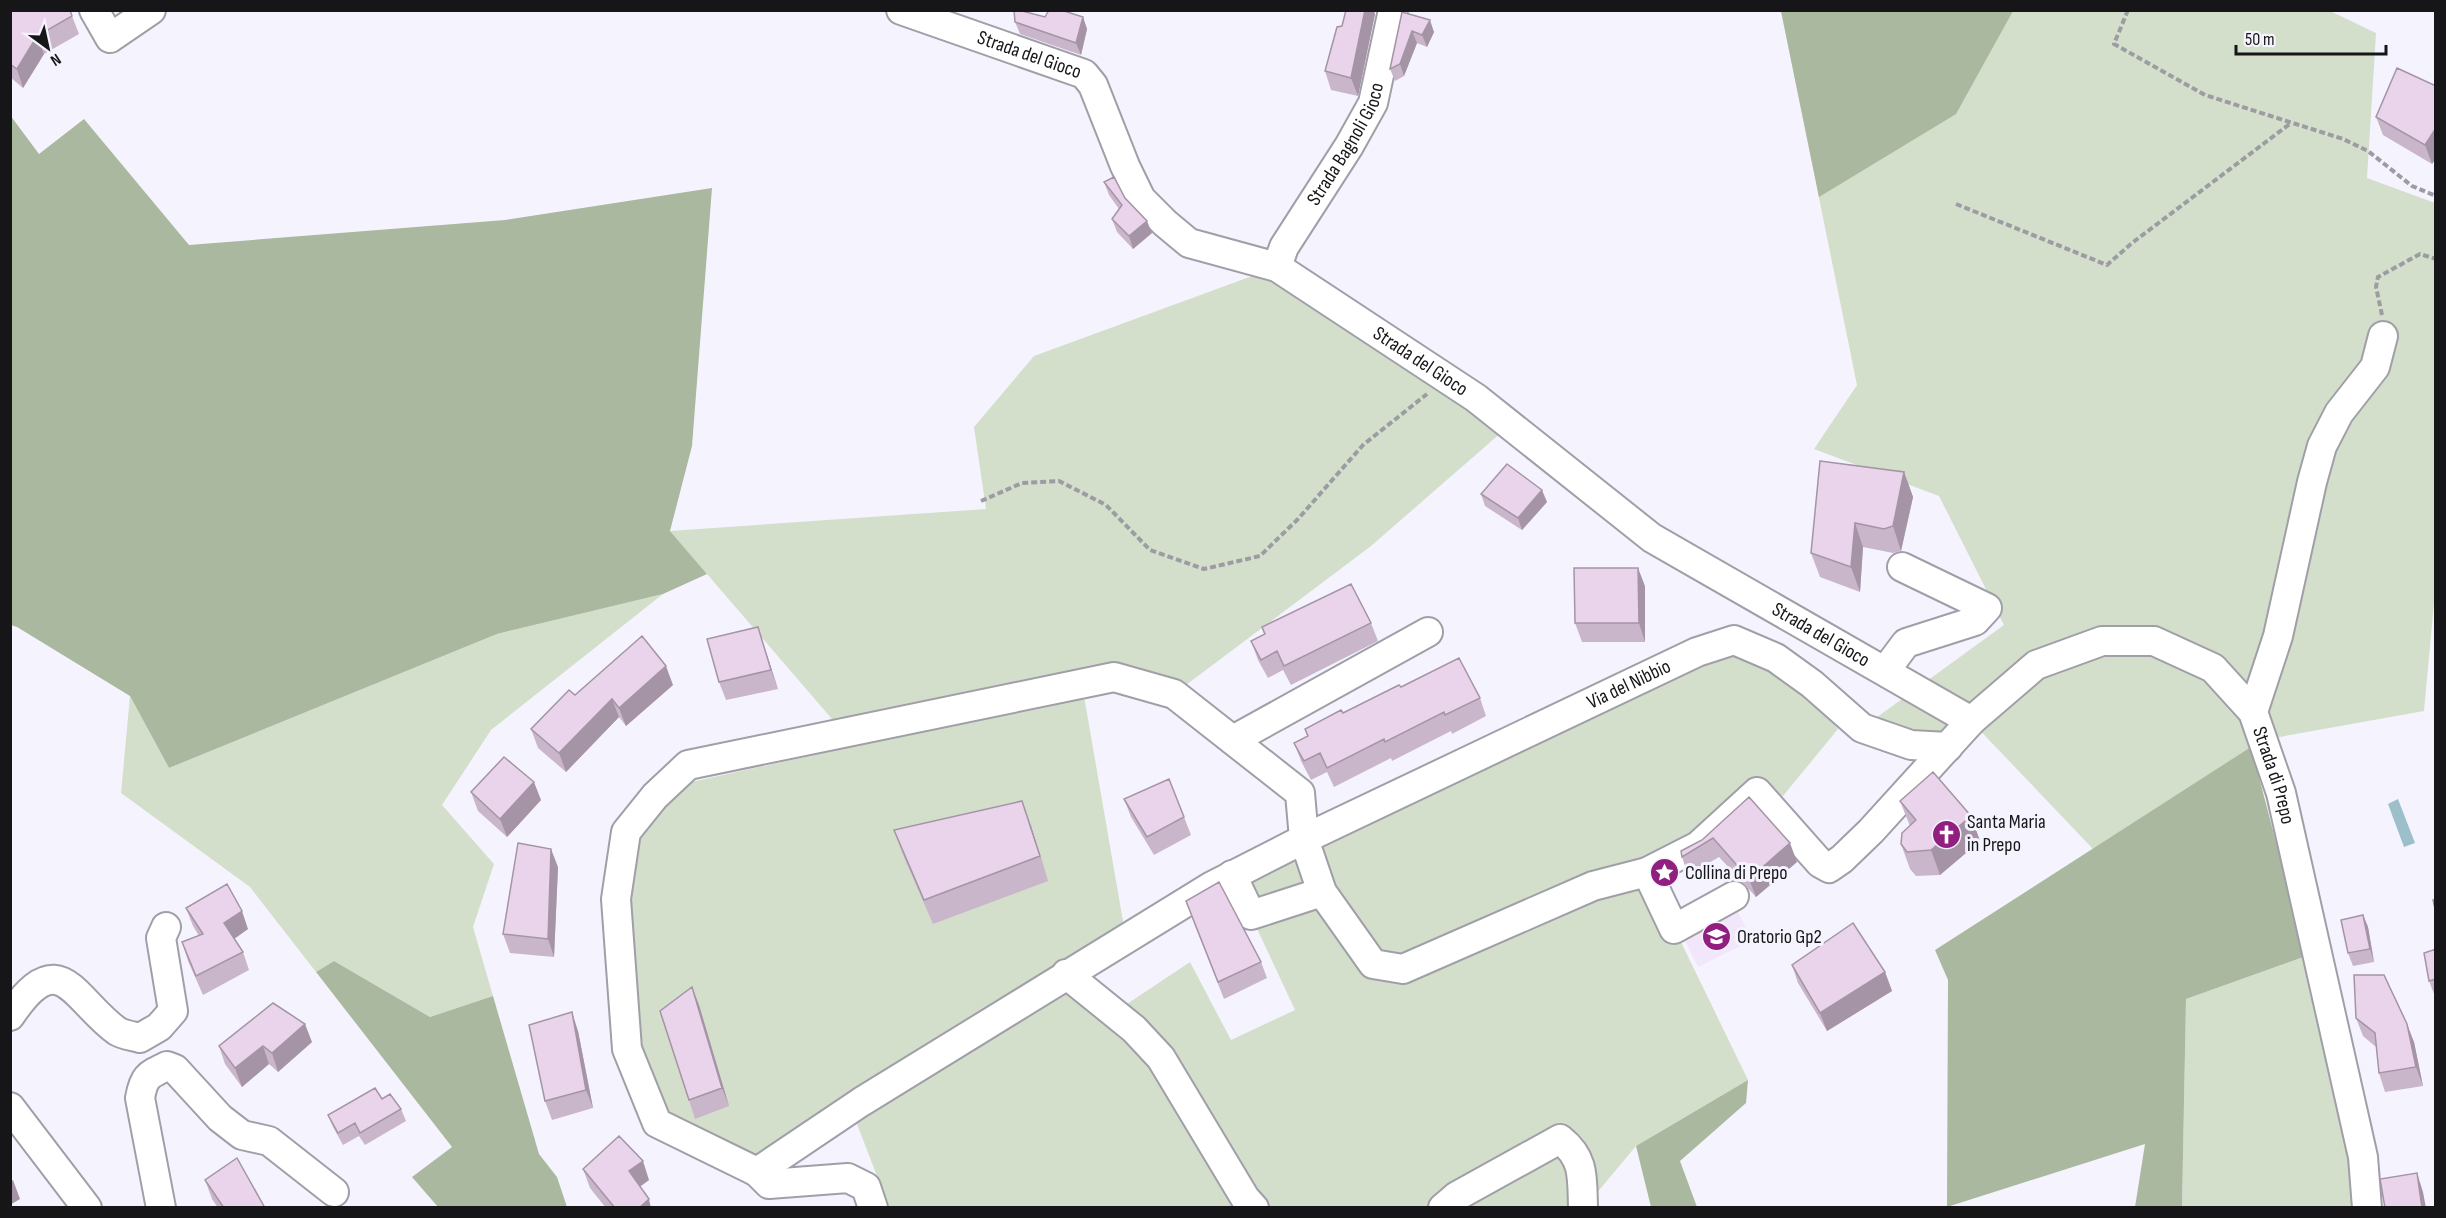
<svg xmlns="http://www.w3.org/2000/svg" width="2446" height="1218" viewBox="0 0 2446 1218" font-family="'Sofia Sans Condensed',sans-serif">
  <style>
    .education { fill: #f2e6fa }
    .green { fill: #d3dfcb }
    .forest { fill: #a9b89e }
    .water { fill: #9cbfca }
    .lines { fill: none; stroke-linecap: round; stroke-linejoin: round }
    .minor-casing { stroke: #a09fa8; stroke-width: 32 }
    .path { stroke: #9d9ca3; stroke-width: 4; stroke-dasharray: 6 3; stroke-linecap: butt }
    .minor { stroke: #fff; stroke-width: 28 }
    .wall { fill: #c9b6cb }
    .shaded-wall { fill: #a494a5 }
    .building { fill: #ead4ec; stroke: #a494a5; stroke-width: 1.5 }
    .labels { text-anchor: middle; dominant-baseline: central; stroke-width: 6; stroke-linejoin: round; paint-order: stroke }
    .street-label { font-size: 20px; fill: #161619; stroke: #f5f4fe }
    .poi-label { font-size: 20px; fill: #161619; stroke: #f5f4fe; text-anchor: start }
  </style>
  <rect width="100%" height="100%" fill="#f5f4fe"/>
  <!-- education -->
  <path class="education" d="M1735,906L1752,940L1698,967L1681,933Z"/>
  <!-- green -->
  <path class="green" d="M2328,10L2376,33L2367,178L2435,203L2436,581L2424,711L2263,740L2093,849L1971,721L1948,747L1862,728L2004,625L1939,496L1814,449L1857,385L1781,11Z
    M1277,267L1510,425L1371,546L1174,694L1114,677L844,733L670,531L986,509L974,427L1034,356Z
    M663,594L491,730L442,805L494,864L473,927L493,996L430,1017L334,961L316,972L250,887L121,793L130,696L169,768L497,634Z
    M1697,652L1776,658L1838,729L1783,796L1757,779L1647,872L1748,1080L1636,1146L1585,1207H889L855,1119L1064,989L1127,1004L1190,962L1231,1040L1295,1010L1232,875Z
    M1084,696L1124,927L753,1170L669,1115L631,1032L625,841L682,784Z
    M2306,956L2352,1164L2355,1207L2182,1208L2186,999Z"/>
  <!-- forest -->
  <path class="forest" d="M1781,11V10L2013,11L1956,114L1819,197Z
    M10,115L39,154L84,119L189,245L505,220L712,188L692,446L670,531L707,574L663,594L497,634L169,768L130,696L17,627L11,625Z
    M2251,747L2306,956L2186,999L2182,1207H2135L2145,1144L1947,1207L1948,980L1935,950Z
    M334,961L430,1017L493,996L539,1154L557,1177L567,1207H438L412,1177L452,1147L316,972Z
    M1748,1080L1746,1103L1680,1161L1697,1207H1651L1636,1146Z"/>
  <!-- water -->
  <path class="water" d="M2398,799L2415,843L2404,847L2388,804Z"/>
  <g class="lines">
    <defs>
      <g id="minor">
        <path d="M94,10L110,38L151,10"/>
        <path id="s1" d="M901,10L1084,74L1093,85L1125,166L1141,199L1165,223L1189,243L1277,267L1476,398L1652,538L1971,721"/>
        <path id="s2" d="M1277,267L1284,247L1349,146L1373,103L1393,10"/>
        <path d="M1885,671L1906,643L1975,621L1987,608L1902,567"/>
        <path d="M2253,712L2278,636L2312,482L2322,446L2339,413L2375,367L2383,336"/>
        <path d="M1233,740L1428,632"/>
        <path id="s3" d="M1647,872L1593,886L1403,969L1373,964L1322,892L1304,839L1300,793L1174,694L1114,677L688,765L655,796L626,832L616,899L627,1049L657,1123L757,1172L861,1102L1212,886L1304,839L1697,652L1734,640L1776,658L1812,684L1862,728L1911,745L1948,747"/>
        <path d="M1232,875L1251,915L1322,892"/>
        <path id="s4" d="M1734,896L1674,929L1647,872L1698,846L1757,792L1820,863L1829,868L1842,859L1871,831L1971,721L2036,665L2102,641H2154L2213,668L2253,712L2281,793L2363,1157L2367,1208"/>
        <path d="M1066,974L1134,1029L1161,1058L1245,1198L1254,1208"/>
        <path d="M10,1016C60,942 73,999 117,1031C123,1035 133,1036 140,1038L159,1027L173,1011L161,938L166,927"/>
        <path d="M10,1107L87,1208"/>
        <path d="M757,1172L769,1184L848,1178L866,1187L873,1208"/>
        <path d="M161,1208L140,1098C144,1076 148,1075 167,1066L175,1069L220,1118L242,1135L269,1141L334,1192"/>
        <path d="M1443,1208L1457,1196L1560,1139C1585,1159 1582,1177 1583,1208"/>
      </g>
    </defs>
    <!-- minor casing -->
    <use href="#minor" class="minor-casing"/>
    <!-- path -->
    <path class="path" d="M2128,10L2114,44L2205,95L2343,139L2368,151L2412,186L2436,196
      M1956,204L2107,265L2132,243L2291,123
      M2382,315L2376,287L2378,277L2420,254L2436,259
      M981,501L1022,483L1059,481L1106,505L1150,550L1204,569L1260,556L1298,519L1363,445L1427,394"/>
    <!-- minor -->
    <use href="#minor" class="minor"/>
  </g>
  <!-- wall -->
  <path class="wall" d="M10,10L72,16L79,34L44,54L23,88L10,77Z
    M1402,12L1434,32L1427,47L1417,43L1404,76L1395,81L1390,69Z
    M1375,14L1358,96L1331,90L1325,71L1342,26Z
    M1045,17H1083L1087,29L1081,55L1020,34L1015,22Z
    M2436,86V158L2432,164L2383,135L2376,117Z
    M1104,182L1125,198L1152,233L1133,249L1117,232L1112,219L1119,209L1109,195Z
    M1904,472L1913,497L1901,551L1893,553L1863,547L1860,592L1820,577L1811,553Z
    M1481,494L1547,502L1522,530L1485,506Z
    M1645,586V642H1582L1575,623Z
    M1371,623L1378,641L1291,685L1283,670L1268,678L1258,660L1251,641L1264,634L1262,627Z
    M764,646L778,689L726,700L719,682Z
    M673,685L626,726L619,717L566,772L538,748L531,729L575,695Z
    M1401,687L1480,698L1486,716L1452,734L1451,731L1392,761L1391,758L1334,787L1327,772L1311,780L1301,761L1294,743L1307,736L1305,729L1343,713Z
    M471,792L541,800L507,837L478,811Z
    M1749,797L1797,862L1756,897L1719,857L1688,875L1682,857L1702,840Z
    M1124,799L1184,817L1191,835L1154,855L1131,817Z
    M1900,801L1971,816L1980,841L1940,875L1916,876L1910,869L1901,844L1910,826Z
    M1031,826L1048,881L933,924L903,855L894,830Z
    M558,867L554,957L510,953L503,934Z
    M186,908L248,929L234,939L243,952L249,970L203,995L188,961L182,942L199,936L193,926Z
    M2363,915L2368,927L2374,962L2353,966L2348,953Z
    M1192,918L1261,962L1267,978L1224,999Z
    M2436,949V999L2429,981Z
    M1792,965L1885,972L1892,991L1827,1031L1798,983Z
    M692,987L699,1005L729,1106L695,1119L689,1100Z
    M2356,1018L2414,1042L2423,1086L2385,1092L2379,1073L2376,1047L2363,1036Z
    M578,1031L593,1108L552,1120L545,1101Z
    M312,1042L278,1072L269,1064L242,1087L225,1064L219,1046Z
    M382,1099L401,1109L406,1121L365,1145L359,1136L343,1145L333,1127L328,1115Z
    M583,1169L649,1180L640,1187L651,1208H606L590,1188Z
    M205,1180L265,1208H218L212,1199Z"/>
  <!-- shaded-wall -->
  <path class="shaded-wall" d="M1365,10H1374L1375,14L1358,96L1351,78Z
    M1083,17L1087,29L1081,55L1076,43Z
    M1430,20L1434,32L1427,47L1422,35Z
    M1412,31L1417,43L1404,76L1400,64Z
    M37,36L44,54L23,88L17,69Z
    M2436,128V158L2432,164L2425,145Z
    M1147,221L1152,233L1133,249L1129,236Z
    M1904,472L1913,497L1901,551L1893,526Z
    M1542,490L1547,502L1522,530L1518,518Z
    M1855,523L1863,547L1860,592L1851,567Z
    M1638,568L1645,586V642L1639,623Z
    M758,627L764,646L778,689L771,670Z
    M666,666L673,685L626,726L619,708Z
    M612,699L619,717L566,772L559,753Z
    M534,782L541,800L507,837L500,819Z
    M1022,801L1031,826L1048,881L1040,856Z
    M1971,816L1980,841L1940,875L1931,850Z
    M1790,843L1797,862L1756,897L1749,879Z
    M551,849L558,867L554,957L548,939Z
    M242,911L248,929L231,941L224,923Z
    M2363,915L2368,927L2374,962L2370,949Z
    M1885,972L1892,991L1827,1031L1820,1013Z
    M692,987L699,1005L729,1106L722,1088Z
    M572,1012L578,1031L593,1108L586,1090Z
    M305,1024L312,1042L278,1072L272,1053Z
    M2407,1024L2414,1042L2423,1086L2416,1067Z
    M263,1046L269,1064L242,1087L235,1068Z
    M643,1161L649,1180L636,1189L629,1171Z
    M2417,1173L2423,1192L2426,1208H2422Z
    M13,1180L20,1199L10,1205V1182Z
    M649,1199L651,1208H639Z"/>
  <!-- building -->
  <path class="building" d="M10,10H70L72,16L37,36L17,69L10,64Z
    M1014,10H1018L1045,17L1049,10H1061L1083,17L1076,43L1015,22Z
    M1346,10H1365L1351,78L1325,71L1337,27L1342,26Z
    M1402,12L1430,20L1422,35L1412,31L1400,64L1390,69Z
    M2397,68L2436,86V128L2425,145L2376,117Z
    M1114,177L1125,198L1147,221L1129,236L1112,219L1122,205L1104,182Z
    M1820,461L1904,472L1893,526L1884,529L1855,523L1851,567L1811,553Z
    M1507,464L1542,490L1518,518L1481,494Z
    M1574,568H1638L1639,623H1575Z
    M1351,584L1371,623L1284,666L1277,651L1261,660L1251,641L1265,634L1262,627Z
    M758,627L771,670L719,682L707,639Z
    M642,636L666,666L619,708L612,699L559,753L531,729L569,690L575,695Z
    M1459,658L1480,698L1445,715L1444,712L1385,742L1384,739L1327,768L1320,753L1304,761L1294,743L1308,736L1305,729L1341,710L1343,713L1399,685L1401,687Z
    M504,757L534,782L500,819L471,792Z
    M1933,772L1971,816L1931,850L1907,852L1901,844L1902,833L1916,820L1900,801Z
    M1169,779L1184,817L1147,837L1124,799Z
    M1749,797L1790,843L1749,879L1713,838L1682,857L1681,851L1702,840Z
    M1022,801L1040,856L924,900L894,830Z
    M518,843L551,849L548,939L503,934Z
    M1219,882L1261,962L1218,982L1186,901Z
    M227,884L242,911L224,923L243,952L196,976L182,942L203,934L186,908Z
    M2436,899V913L2433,900Z
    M2363,915L2370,949L2348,953L2341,920Z
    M1853,923L1885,972L1820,1013L1792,965Z
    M2436,949V979L2429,981L2424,953Z
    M2354,975H2384L2407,1024L2416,1067L2379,1073L2375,1033L2356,1018Z
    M692,987L722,1088L689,1100L660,1011Z
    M273,1003L305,1024L272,1053L263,1046L235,1068L219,1046Z
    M572,1012L586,1090L545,1101L529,1025Z
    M375,1088L382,1099L390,1094L401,1109L360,1133L355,1123L338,1133L328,1115Z
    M619,1136L643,1161L629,1171L649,1199L639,1208H615L583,1169Z
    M237,1158L265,1208H224L205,1180Z
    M2417,1173L2422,1208H2385L2380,1179Z"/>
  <!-- icons -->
  <defs>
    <symbol id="church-disc" viewBox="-11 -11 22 22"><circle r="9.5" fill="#911f7f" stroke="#f5f4fe"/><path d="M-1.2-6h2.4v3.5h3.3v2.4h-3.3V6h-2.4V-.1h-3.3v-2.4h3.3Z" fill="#fff"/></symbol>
    <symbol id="sight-disc" viewBox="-11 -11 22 22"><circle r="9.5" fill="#911f7f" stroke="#f5f4fe"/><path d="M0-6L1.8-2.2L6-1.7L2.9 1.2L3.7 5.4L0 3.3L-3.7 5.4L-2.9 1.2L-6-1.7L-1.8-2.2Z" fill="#fff"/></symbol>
    <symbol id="school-disc" viewBox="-11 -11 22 22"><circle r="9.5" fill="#911f7f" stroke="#f5f4fe"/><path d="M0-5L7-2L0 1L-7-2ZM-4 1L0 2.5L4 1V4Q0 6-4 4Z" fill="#fff"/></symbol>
  </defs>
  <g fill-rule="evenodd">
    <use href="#church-disc" x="1930" y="818" width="33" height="33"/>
    <use href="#sight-disc" x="1648" y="856" width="33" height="33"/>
    <use href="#school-disc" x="1700" y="920" width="33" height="33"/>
  </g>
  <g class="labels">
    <!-- street labels -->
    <g class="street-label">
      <text stroke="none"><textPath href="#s1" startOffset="136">Strada del Gioco</textPath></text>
      <text stroke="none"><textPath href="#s2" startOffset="142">Strada Bagnoli Gioco</textPath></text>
      <text stroke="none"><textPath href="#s1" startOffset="660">Strada del Gioco</textPath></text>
      <text stroke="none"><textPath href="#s1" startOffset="1146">Strada del Gioco</textPath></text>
      <text stroke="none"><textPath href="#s3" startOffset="2643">Via del Nibbio</textPath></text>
      <text stroke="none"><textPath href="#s4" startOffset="978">Strada di Prepo</textPath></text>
    </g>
    <!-- poi labels -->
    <g class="poi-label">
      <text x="1967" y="822">Santa Maria<tspan x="1967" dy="23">in Prepo</tspan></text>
      <text x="1685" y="873">Collina di Prepo</text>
      <text x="1737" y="937">Oratorio Gp2</text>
    </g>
  </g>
  <!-- border -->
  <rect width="2446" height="1218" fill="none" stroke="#161619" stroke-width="24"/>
  <!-- north arrow -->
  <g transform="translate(48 48) rotate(147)" stroke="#f5f4fe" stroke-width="4.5" paint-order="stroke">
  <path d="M0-4.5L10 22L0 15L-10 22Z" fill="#161619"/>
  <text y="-9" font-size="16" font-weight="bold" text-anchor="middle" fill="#161619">N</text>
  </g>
  <!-- scale -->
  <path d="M2236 45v9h150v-9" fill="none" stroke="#161619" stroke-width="3"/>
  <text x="2245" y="45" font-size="18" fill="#161619" stroke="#f5f4fe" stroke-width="4.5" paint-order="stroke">50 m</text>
</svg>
